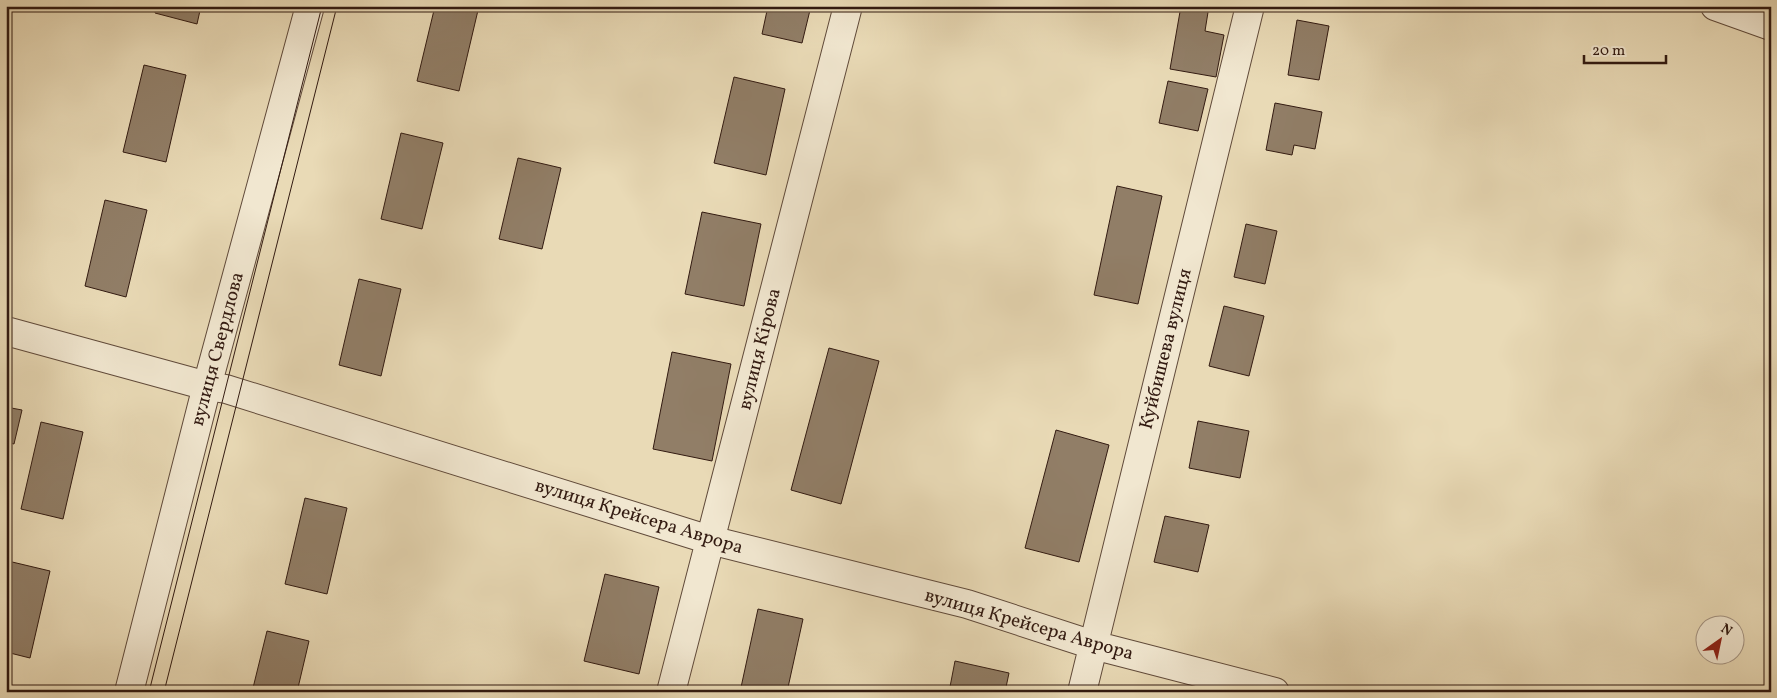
<svg xmlns="http://www.w3.org/2000/svg" width="1777" height="698" viewBox="0 0 1777 698" font-family="Vollkorn,serif">
  <style>
    .building { fill: #917e67; stroke: #321a11 }
    .lines { fill: none; stroke-linecap: round; stroke-linejoin: round }
    .minor-casing { stroke: #604a3a; stroke-width: 30 }
    .tertiary-casing { stroke: #604a3a; stroke-width: 30 }
    .minor { stroke: #f1e7d0; stroke-width: 28 }
    .tertiary { stroke: #f1e7d0; stroke-width: 28 }
    .tram { stroke: #321a11; stroke-width: 1 }
    .labels { text-anchor: middle; dominant-baseline: central; stroke-width: 4; stroke-linejoin: round; paint-order: stroke }
    .street-label { font-size: 19px; fill: #321a11; stroke: #f1e7d0 }
  </style>
  <rect width="100%" height="100%" fill="#e9dab6"/>
  <filter id="stains"><feTurbulence type="fractalNoise" baseFrequency=".004" numOctaves="4"/><feColorMatrix values="0 0 0 0 .2 0 0 0 0 .09 0 0 0 0 .02 0 0 0 .5 -.17"/></filter>
  <radialGradient id="worn" r=".72"><stop offset=".6" stop-color="#630" stop-opacity="0"/><stop offset="1" stop-color="#630" stop-opacity=".3"/></radialGradient>
  <!-- building -->
  <path class="building" d="M156,6H201L197,24L155,13Z
    M435,6H479L459,91L417,81Z
    M768,6H811L802,43L762,34Z
    M1181,6H1209L1205,31L1224,35L1216,77L1170,69Z
    M1297,20L1329,26L1319,80L1288,75Z
    M144,65L186,75L166,162L123,152Z
    M734,77L785,89L766,175L714,163Z
    M1168,81L1208,89L1198,131L1159,123Z
    M1275,103L1322,112L1315,149L1294,145L1292,155L1266,150Z
    M401,133L443,143L422,229L381,219Z
    M518,158L561,168L542,249L499,239Z
    M1117,186L1162,196L1138,304L1094,295Z
    M105,200L147,210L126,297L85,286Z
    M702,212L761,224L744,306L685,294Z
    M1246,224L1277,231L1265,284L1234,277Z
    M359,279L401,289L381,376L339,365Z
    M1224,306L1264,316L1249,376L1209,366Z
    M829,348L879,361L841,504L791,490Z
    M672,352L731,364L712,461L653,449Z
    M6,407L22,410L14,444L6,442Z
    M1198,421L1249,431L1240,478L1189,468Z
    M41,422L83,432L63,519L21,509Z
    M1056,430L1109,445L1079,562L1025,548Z
    M305,498L347,508L327,594L285,584Z
    M1165,516L1209,525L1198,572L1154,562Z
    M8,561L50,571L30,658L6,652V568Z
    M605,574L659,587L639,674L584,661Z
    M758,609L803,619L787,692H740Z
    M267,631L309,641L297,692H252Z
    M955,661L1009,673L1005,692H949Z"/>
  <g class="lines">
    <defs>
      <path id="minor" d="M6,331L207,386L226,389L710,540L967,604L1093,645L1275,692
        M671,692L848,6
        M1082,692L1250,6"/>
      <path id="tertiary" d="M1715,6L1771,26
        M129,692L207,386L310,6"/>
    </defs>
    <!-- minor casing -->
    <use href="#minor" class="minor-casing"/>
    <!-- tertiary casing -->
    <use href="#tertiary" class="tertiary-casing"/>
    <!-- minor -->
    <use href="#minor" class="minor"/>
    <!-- tertiary -->
    <use href="#tertiary" class="tertiary"/>
    <!-- tram -->
    <path class="tram" d="M149,692L322,6
      M164,692L337,6"/>
  </g>
  <g class="labels">
    <!-- street labels -->
    <g class="street-label">
      <text transform="translate(218 349) rotate(-75)">вулиця Свердлова</text>
      <text transform="translate(760 349) rotate(-76)">вулиця Кірова</text>
      <text transform="translate(1166 349) rotate(-76)">Куйбишева вулиця</text>
      <text transform="translate(639 517) rotate(17)">вулиця Крейсера Аврора</text>
      <text transform="translate(1029 625) rotate(16)">вулиця Крейсера Аврора</text>
    </g>
  </g>
  <!-- margin -->
  <rect width="1777" height="698" fill="none" stroke="#e9dab6" stroke-width="25"/>
  <rect x="8" y="8" width="1762" height="683" fill="none" stroke="#321a11" stroke-width="2.5"/>
  <rect x="12" y="12" width="1752" height="673" fill="none" stroke="#321a11"/>
  <!-- north arrow -->
  <g transform="translate(1720 640) rotate(33)"><circle r="24" fill="#f1e7d0" stroke="#a59584"/>
  <path d="M0-4L9 19L0 12L-9 19Z" fill="#8f2418"/>
  <text y="-8" font-size="14" font-weight="bold" text-anchor="middle" fill="#321a11">N</text>
  </g>
  <!-- scale -->
  <path d="M1584 55v8h82v-8" fill="none" stroke="#321a11" stroke-width="2.5"/>
  <text x="1592" y="55" font-size="15" fill="#321a11" stroke="#f1e7d0" stroke-width="4" paint-order="stroke">20 m</text>
  <rect width="100%" height="100%" filter="url(#stains)"/>
  <rect width="100%" height="100%" fill="url(#worn)"/>
</svg>
